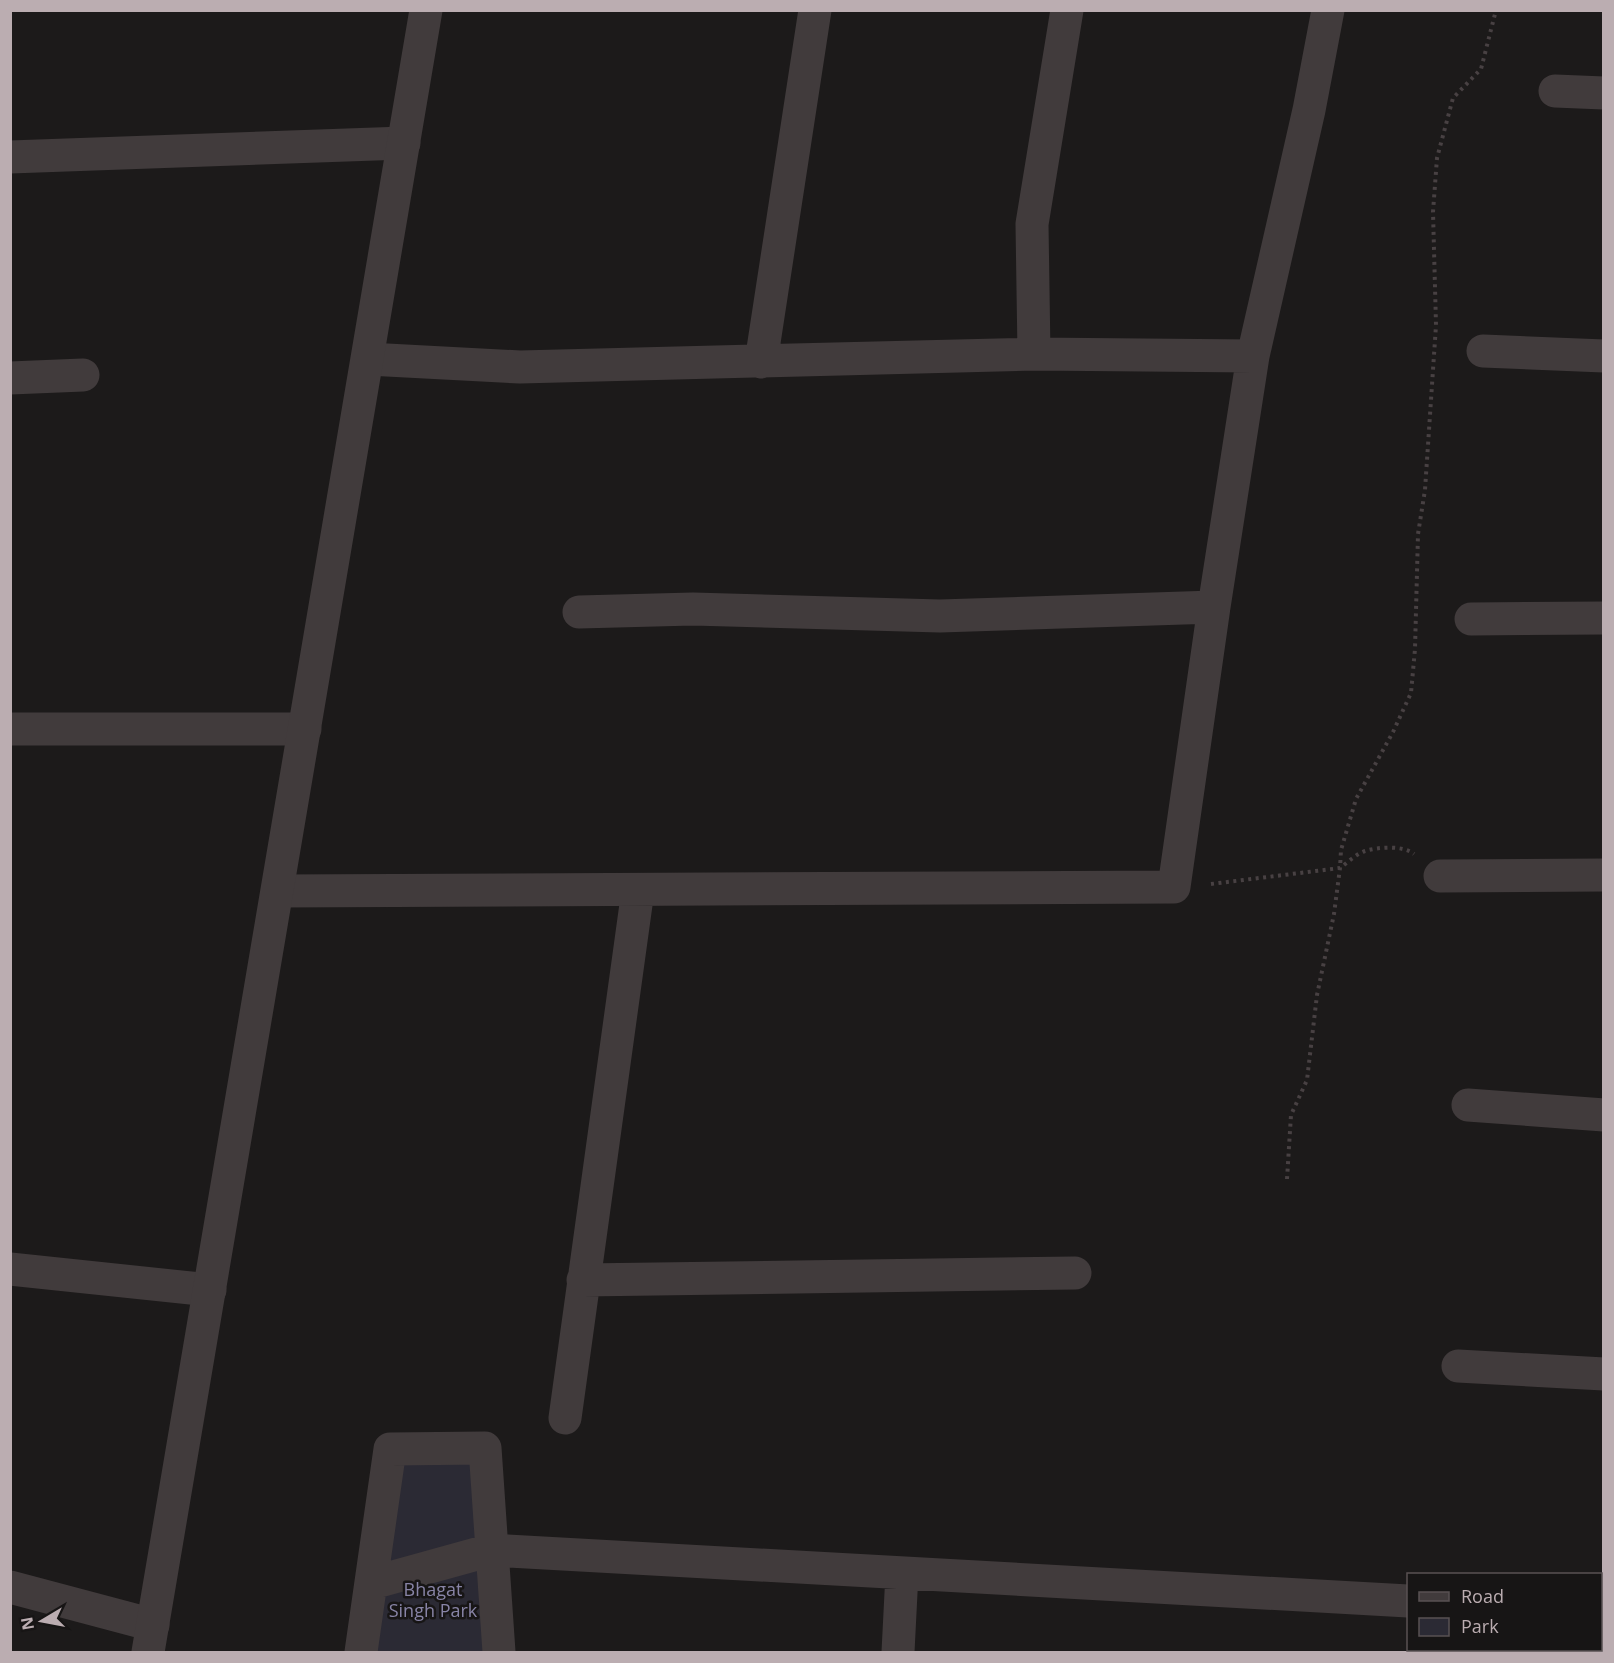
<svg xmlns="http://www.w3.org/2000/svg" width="1614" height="1663" viewBox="0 0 1614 1663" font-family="'Open Sans',sans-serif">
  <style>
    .green { fill: #2b2a34 }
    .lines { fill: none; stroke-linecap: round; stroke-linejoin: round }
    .path { stroke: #484143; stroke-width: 4; stroke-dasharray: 3 4.5; stroke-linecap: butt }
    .minor { stroke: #413b3c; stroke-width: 33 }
    .tertiary { stroke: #413b3c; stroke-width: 33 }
    .labels { text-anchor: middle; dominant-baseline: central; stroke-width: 5; stroke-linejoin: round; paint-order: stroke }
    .park-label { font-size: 18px; fill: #8884a6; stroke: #171515 }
  </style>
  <rect width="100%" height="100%" fill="#1c1a1a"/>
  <!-- green -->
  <path class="green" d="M400,1460L479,1462L488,1652H370Z"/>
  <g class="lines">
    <!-- path -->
    <path class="path" d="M1211,884L1340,868L1341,850L1356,799L1393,732L1411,693L1415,649L1418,534L1425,490L1436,325L1433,212L1437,158L1453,98L1481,69L1496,10
      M1287,1179L1291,1115L1307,1080L1317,995L1334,914L1340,868C1347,863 1356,854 1365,851C1378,847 1403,845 1414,854"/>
    <!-- minor -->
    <path class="minor" d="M1555,91L1604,93
      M10,157L404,143
      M1483,351L1604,356
      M1034,354L1032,224L1067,10
      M368,359L520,367L1034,354L1253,356
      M761,362L815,10
      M10,378L83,375
      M579,612L693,609L940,616L1214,607
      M1471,619L1604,618
      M10,729H305
      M1440,876L1604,875
      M278,891L1174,887L1214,607L1253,356L1309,110L1328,10
      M1468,1105L1604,1115
      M10,1269L210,1290
      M583,1280L1075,1273
      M1458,1366L1604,1374
      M565,1418L638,890
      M372,1583L491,1550L1408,1601
      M10,1587L153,1625
      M1600,1611H1604
      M361,1652L390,1449L485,1448L499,1652
      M898,1652L902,1573"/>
    <!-- tertiary -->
    <path class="tertiary" d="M148,1652L426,10"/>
  </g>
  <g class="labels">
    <!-- park labels -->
    <g class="park-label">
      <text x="433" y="1589">Bhagat<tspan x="433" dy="21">Singh Park</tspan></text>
    </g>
  </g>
  <!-- border -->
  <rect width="1614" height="1663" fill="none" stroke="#bbadb1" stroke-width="24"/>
  <!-- legend -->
  <rect x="1407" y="1573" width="195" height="78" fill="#171515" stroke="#595253" stroke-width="1.5"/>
  <rect x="1419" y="1592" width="30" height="9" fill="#413b3c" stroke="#595253" stroke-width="1.5"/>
  <text x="1461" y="1603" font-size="18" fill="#bbadb1">Road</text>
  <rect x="1419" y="1618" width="30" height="18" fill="#2b2a34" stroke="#595253" stroke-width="1.5"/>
  <text x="1461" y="1633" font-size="18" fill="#bbadb1">Park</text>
  <!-- north arrow -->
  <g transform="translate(42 1621) rotate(260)" stroke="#171515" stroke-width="4.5" paint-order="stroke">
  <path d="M0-4.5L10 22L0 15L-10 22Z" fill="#bbadb1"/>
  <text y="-9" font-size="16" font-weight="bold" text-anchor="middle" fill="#bbadb1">N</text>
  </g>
</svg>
